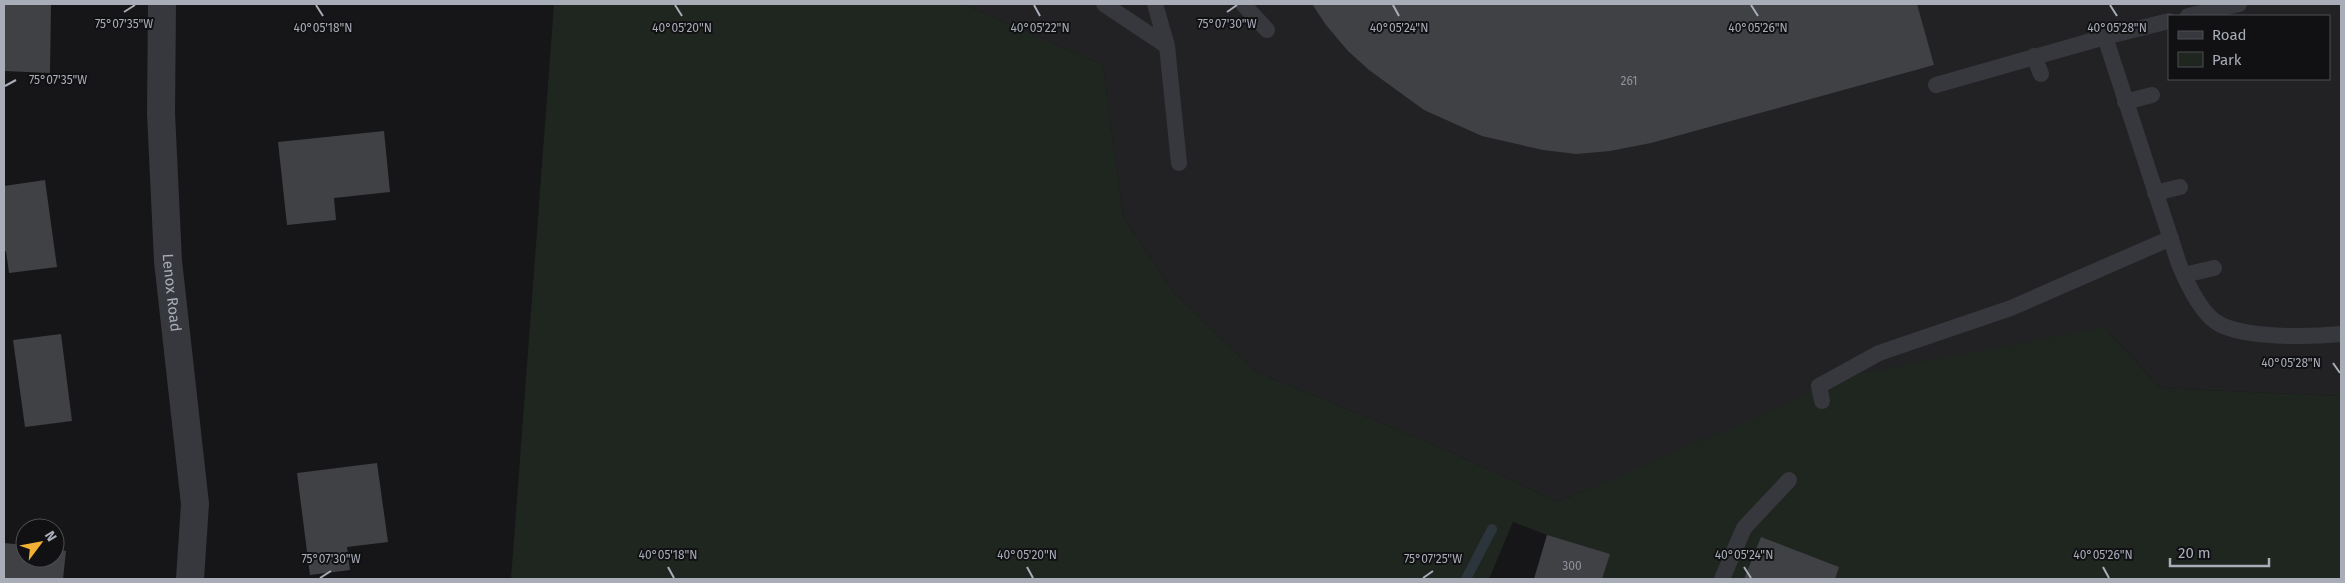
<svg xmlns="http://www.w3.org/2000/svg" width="2345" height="583" viewBox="0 0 2345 583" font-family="'Fira Sans',sans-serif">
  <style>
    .built { fill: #222225; fill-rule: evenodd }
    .green { fill: #1e261f }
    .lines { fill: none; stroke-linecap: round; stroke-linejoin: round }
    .stream { stroke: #2c353c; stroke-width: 10 }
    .building { fill: #404145 }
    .lane { stroke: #37383d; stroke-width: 16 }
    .street { stroke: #37383d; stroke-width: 28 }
    .ticks { fill: none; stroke: #a8adb8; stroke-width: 2 }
    .labels { text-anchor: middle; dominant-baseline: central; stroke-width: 4; stroke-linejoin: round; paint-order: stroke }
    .number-label { font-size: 12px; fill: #8e929b }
    .street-label { font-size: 15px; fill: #a8adb8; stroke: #111113 }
    .ticks-label { font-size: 12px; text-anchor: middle; fill: #a8adb8; stroke: #111113; stroke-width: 4; stroke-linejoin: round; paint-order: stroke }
  </style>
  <rect width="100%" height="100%" fill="#161618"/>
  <!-- built -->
  <path class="built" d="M963,4H2341V396L2160,388L2104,327L1669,455L1558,502L1451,452L1255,371L1175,294L1123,217L1103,65ZM2169,16H2329V79H2169Z"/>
  <!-- green -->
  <path class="green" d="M554,4H963L1103,65L1123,217L1175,294L1255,371L1451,452L1558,502L1853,375L2104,327L2160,388L2341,396V579H1534L1547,535L1513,522L1489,579H511Z"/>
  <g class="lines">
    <!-- stream -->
    <path class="stream" d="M1466,579L1492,529"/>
  </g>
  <!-- building -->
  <path class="building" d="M4,4H51L50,73L4,71Z
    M1312,4H1917L1934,65L1651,143L1610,151L1576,154L1543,150L1482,136L1424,110L1369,70L1348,51L1326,25Z
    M384,131L390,192L334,198L336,220L287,225L278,142Z
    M45,180L57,267L9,273L6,251L4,252V186Z
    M61,334L72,421L25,427L13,340Z
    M377,463L388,542L347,547L350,570L310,575L297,473Z
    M1547,535L1610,554L1602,579H1534Z
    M1761,537L1839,567L1835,579H1744Z
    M4,543L25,545V558H55V549L66,551L63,579H4Z"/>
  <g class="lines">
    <!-- lane -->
    <path class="lane" d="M1104,4L1167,46
      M1155,4L1167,46L1179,163
      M1243,4L1267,30
      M2188,16L2239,4
      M2105,37L2179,264C2186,281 2200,311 2216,322C2242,339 2310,337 2341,334
      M2034,56L2041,74
      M1936,85L2105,37L2169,21
      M2125,102L2152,95
      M2155,193L2180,187
      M2184,275L2214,268
      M1822,401L1819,386L1879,353L2011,308L2171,238
      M1722,579L1744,528L1789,480"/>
    <!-- street -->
    <path class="street" id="s1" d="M162,4L161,113L168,261L195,504L190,579"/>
  </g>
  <!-- ticks -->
  <path class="ticks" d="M316,5L323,16M675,5L682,16M1034,5L1040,16M1393,5L1399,16M1751,5L1758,16M2110,5L2117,16M124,12L135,5M1227,12L1237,5M5,86L16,80M2333,363L2340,373M668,567L674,578M1027,567L1033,578M1744,567L1751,578M2103,567L2109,578M320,578L331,571M1423,578L1433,571"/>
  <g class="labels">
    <!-- number labels -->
    <g class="number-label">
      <text x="1629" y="81">261</text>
      <text x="1572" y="566">300</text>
    </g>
    <!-- street labels -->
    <g class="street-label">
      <text stroke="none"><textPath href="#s1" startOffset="289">Lenox Road</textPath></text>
    </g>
  </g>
  <g class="ticks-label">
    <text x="124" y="28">75°07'35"W</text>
    <text x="1227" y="28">75°07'30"W</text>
    <text x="2117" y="32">40°05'28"N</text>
    <text x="323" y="32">40°05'18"N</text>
    <text x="682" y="32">40°05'20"N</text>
    <text x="1040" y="32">40°05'22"N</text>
    <text x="1399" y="32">40°05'24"N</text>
    <text x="1758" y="32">40°05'26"N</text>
    <text x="58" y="84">75°07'35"W</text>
    <text x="2291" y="367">40°05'28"N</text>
    <text x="668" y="559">40°05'18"N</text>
    <text x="1027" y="559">40°05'20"N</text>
    <text x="1744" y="559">40°05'24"N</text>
    <text x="2103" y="559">40°05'26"N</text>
    <text x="331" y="563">75°07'30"W</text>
    <text x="1433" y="563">75°07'25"W</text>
  </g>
  <!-- border -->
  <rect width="2345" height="583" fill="none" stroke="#a8adb8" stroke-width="10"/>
  <!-- legend -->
  <rect x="2168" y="15" width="162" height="65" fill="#111113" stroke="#4d4f55"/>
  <rect x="2178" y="31" width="25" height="8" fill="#37383d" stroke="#4d4f55"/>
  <text x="2212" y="40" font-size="15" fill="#a8adb8">Road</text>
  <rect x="2178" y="52" width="25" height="15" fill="#1e261f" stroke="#4d4f55"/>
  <text x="2212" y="65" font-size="15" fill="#a8adb8">Park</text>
  <!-- north arrow -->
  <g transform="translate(40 543) rotate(58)"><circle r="24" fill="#111113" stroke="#4d4f55"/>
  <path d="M0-4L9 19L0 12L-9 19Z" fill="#f2b134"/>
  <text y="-8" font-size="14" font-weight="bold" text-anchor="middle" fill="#a8adb8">N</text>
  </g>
  <!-- scale -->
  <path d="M2170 558v8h99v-8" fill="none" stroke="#a8adb8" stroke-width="2.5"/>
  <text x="2178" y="558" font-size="15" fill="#a8adb8" stroke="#111113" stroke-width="4" paint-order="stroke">20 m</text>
</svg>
